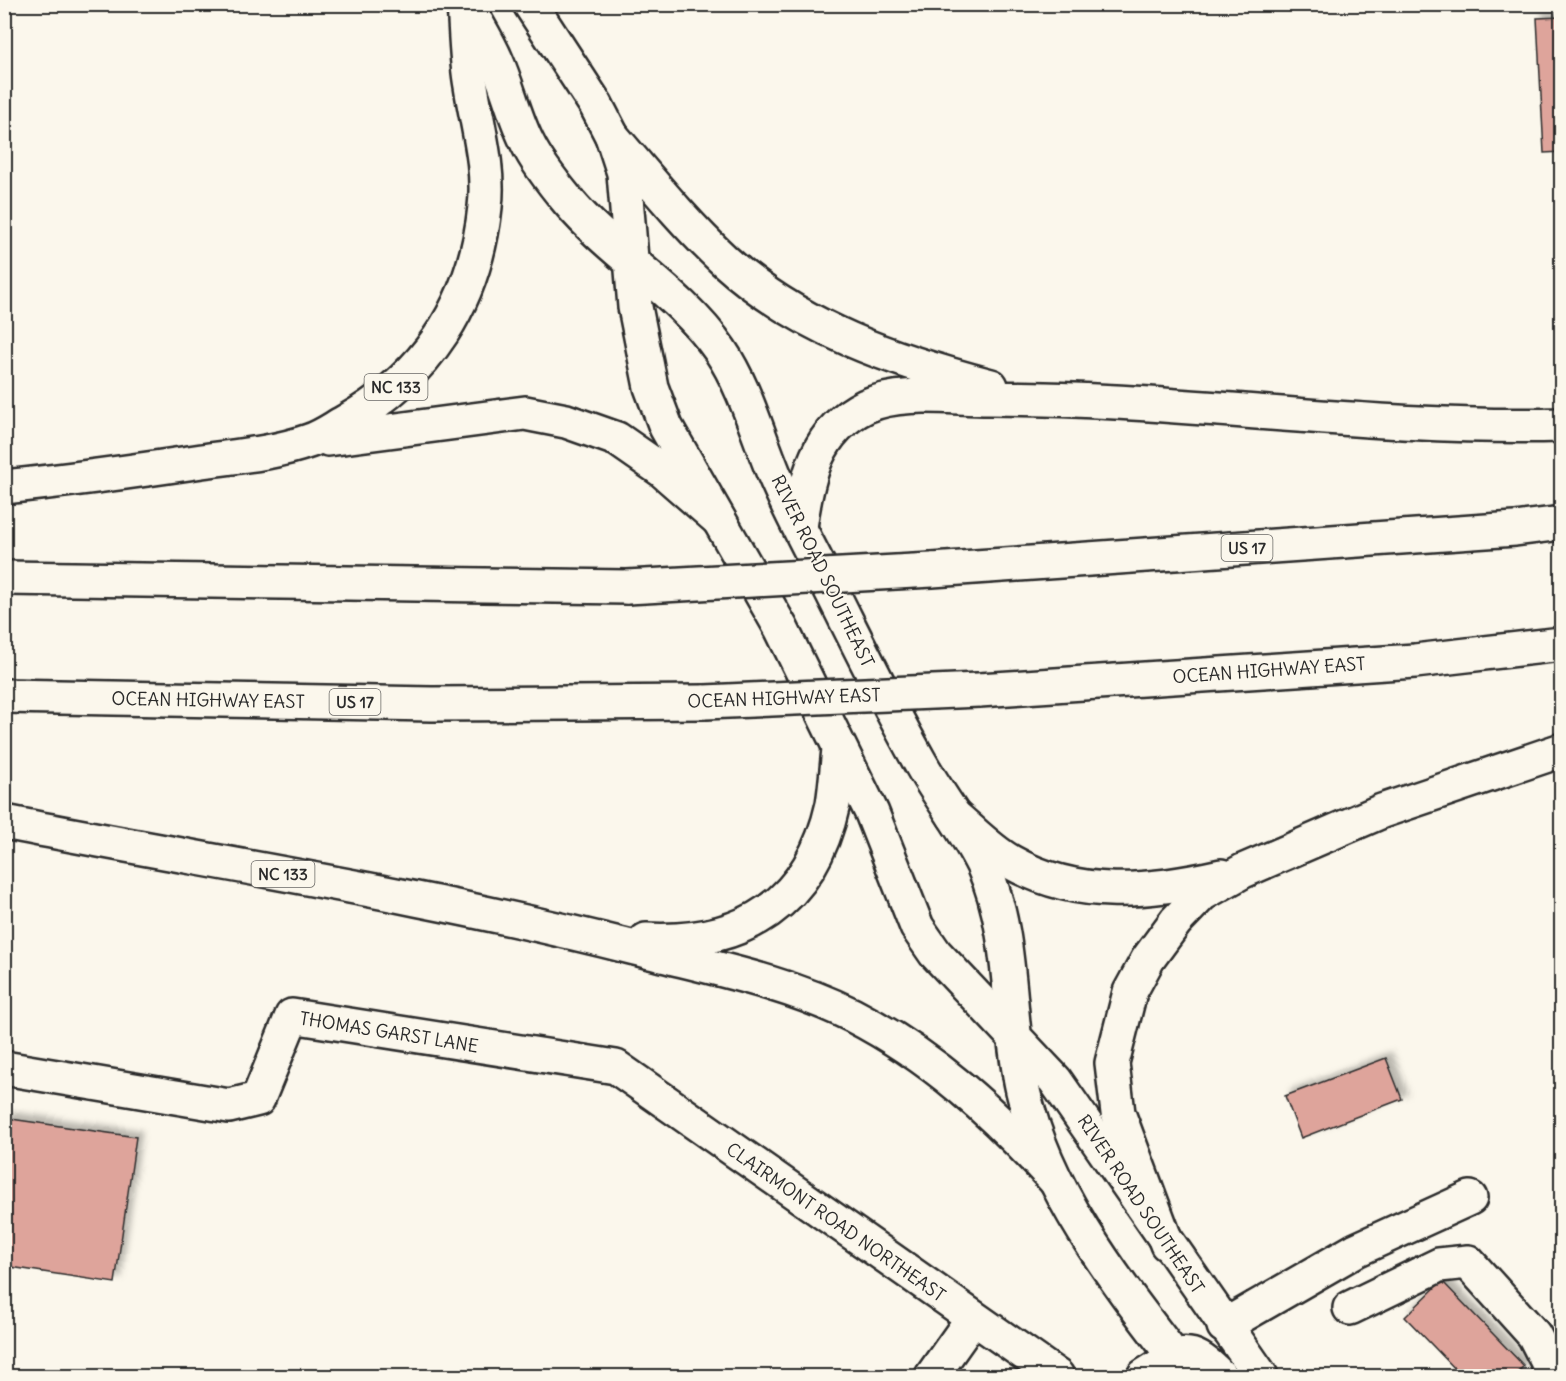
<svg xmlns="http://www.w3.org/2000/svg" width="1566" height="1381" viewBox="0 0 1566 1381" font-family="Delius,sans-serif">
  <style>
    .building { fill: #dea49b; stroke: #2b2b2b; stroke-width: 1.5; filter: url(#shadow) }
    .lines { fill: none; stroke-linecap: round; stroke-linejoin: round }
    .minor-casing { stroke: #2b2b2b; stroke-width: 38 }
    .major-casing { stroke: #2b2b2b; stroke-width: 38 }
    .highway-casing { stroke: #2b2b2b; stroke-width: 38 }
    .minor { stroke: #fbf7ec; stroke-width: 33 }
    .major { stroke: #fbf7ec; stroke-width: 33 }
    .highway { stroke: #fbf7ec; stroke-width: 33 }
    .highway-bridge-casing { stroke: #2b2b2b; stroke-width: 38; stroke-linecap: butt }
    .highway-bridge { stroke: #fbf7ec; stroke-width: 33 }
    .labels { text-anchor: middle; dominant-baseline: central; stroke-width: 4.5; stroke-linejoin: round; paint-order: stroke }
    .shield { fill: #fbf7ec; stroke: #696865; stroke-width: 1.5 }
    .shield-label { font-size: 16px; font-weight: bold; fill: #2b2b2b }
    .street-label { font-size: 18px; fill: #2b2b2b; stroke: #fbf7ec }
  </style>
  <defs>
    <filter id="shadow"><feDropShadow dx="5.5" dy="-5.5" stdDeviation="3" flood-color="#0004"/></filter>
  </defs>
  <rect width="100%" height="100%" fill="#fbf7ec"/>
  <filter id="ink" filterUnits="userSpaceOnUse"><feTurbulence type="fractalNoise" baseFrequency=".0167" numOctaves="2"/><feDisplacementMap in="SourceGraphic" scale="12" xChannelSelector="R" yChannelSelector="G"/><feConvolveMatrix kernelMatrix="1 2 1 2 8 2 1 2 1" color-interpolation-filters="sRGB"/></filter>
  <g filter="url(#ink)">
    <!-- building -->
    <path class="building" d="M1562,17V152L1544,153L1537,18Z
      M1386,1058L1402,1099L1301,1138L1285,1096Z
      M4,1118L136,1137L115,1283L4,1266Z
      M1442,1281L1524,1366L1513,1376H1462L1405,1317Z"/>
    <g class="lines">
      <defs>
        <path id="minor" d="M4,1068L229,1106L258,1099L292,1016L616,1067L1057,1376
          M1350,1308L1439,1265L1468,1262L1534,1335L1555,1376
          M1224,1326L1356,1250L1470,1198
          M932,1376L973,1318
          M1144,1376L1174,1357"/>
        <path id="major" d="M466,4C476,23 488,41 496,60C508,87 514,116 527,142C537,163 553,183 568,201C613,255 680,292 720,350C745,387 757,433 774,474C792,517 816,559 837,602C864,656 891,711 921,764C940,798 966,830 983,865C1015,936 1006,1017 1023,1091C1048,1199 1123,1290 1189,1376
          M530,4L596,105L612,136L624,173L635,307L651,387L666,427L781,628L872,813L917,927L935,953L1055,1080L1261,1376
          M1174,1357C1193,1349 1207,1363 1220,1376"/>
        <path id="highway" d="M612,136C648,178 684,223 725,261C800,329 896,361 991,386
          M328,439L525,413L566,421L617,439L663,471L718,519
          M4,487C71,480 136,471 202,461C238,456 275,453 309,441C322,437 334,428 345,422C428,375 475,302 485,207C490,168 477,125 471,86C466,59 466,31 464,4
          M800,527C807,477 816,430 866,406C901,390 950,398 988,398C1179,398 1370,430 1562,425
          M932,570L1515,529L1562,523
          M4,578L627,587
          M979,690L1415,661L1562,644
          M4,696L432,704L705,702
          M954,816C972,831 991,851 1011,862C1078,900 1150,892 1221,876
          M4,822C214,863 427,895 635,948C707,967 784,981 852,1015C932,1056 994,1113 1054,1179
          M646,940C745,945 811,903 833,804C836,786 837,767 839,749
          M1167,1244L1118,1113L1112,1063L1130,992L1148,959L1176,921L1202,894L1243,871L1382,811L1562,750"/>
      </defs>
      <!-- minor casing -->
      <use href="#minor" class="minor-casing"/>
      <!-- major casing -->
      <use href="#major" class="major-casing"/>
      <!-- highway casing -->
      <use href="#highway" class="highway-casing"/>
      <!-- minor -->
      <use href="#minor" class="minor"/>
      <!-- major -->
      <use href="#major" class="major"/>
      <!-- highway -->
      <use href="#highway" class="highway"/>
      <defs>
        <path id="highway-bridge" d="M627,587L932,570
          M705,702L979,690"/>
      </defs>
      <!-- highway-bridge casing -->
      <use href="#highway-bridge" class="highway-bridge-casing"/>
      <!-- highway-bridge -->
      <use href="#highway-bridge" class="highway-bridge"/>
    </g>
  </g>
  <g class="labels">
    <!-- shield labels -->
    <g class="shield">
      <rect x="364.5" y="374" width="63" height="26" rx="4.5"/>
      <rect x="1221.5" y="535" width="51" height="26" rx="4.5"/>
      <rect x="329.5" y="689" width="51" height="26" rx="4.5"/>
      <rect x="251.5" y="861" width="63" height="26" rx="4.5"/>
    </g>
    <g class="shield-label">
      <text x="396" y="387">NC 133</text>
      <text x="1247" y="548">US 17</text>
      <text x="355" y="702">US 17</text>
      <text x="283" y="874">NC 133</text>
    </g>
    <!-- street labels -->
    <g class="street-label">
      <text transform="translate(823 571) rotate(64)">RIVER ROAD SOUTHEAST</text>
      <text transform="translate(1269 670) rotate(-4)">OCEAN HIGHWAY EAST</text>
      <text transform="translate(784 698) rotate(-2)">OCEAN HIGHWAY EAST</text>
      <text transform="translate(208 700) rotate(1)">OCEAN HIGHWAY EAST</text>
      <text transform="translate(389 1032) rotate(9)">THOMAS GARST LANE</text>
      <text transform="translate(1141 1204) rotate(56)">RIVER ROAD SOUTHEAST</text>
      <text transform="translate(836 1222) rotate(35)">CLAIRMONT ROAD NORTHEAST</text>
    </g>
  </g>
  <!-- margin -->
  <rect width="1566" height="1381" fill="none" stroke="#fbf7ec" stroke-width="24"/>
  <rect x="12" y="12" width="1542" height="1357" fill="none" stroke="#2b2b2b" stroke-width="2" filter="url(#ink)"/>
</svg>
